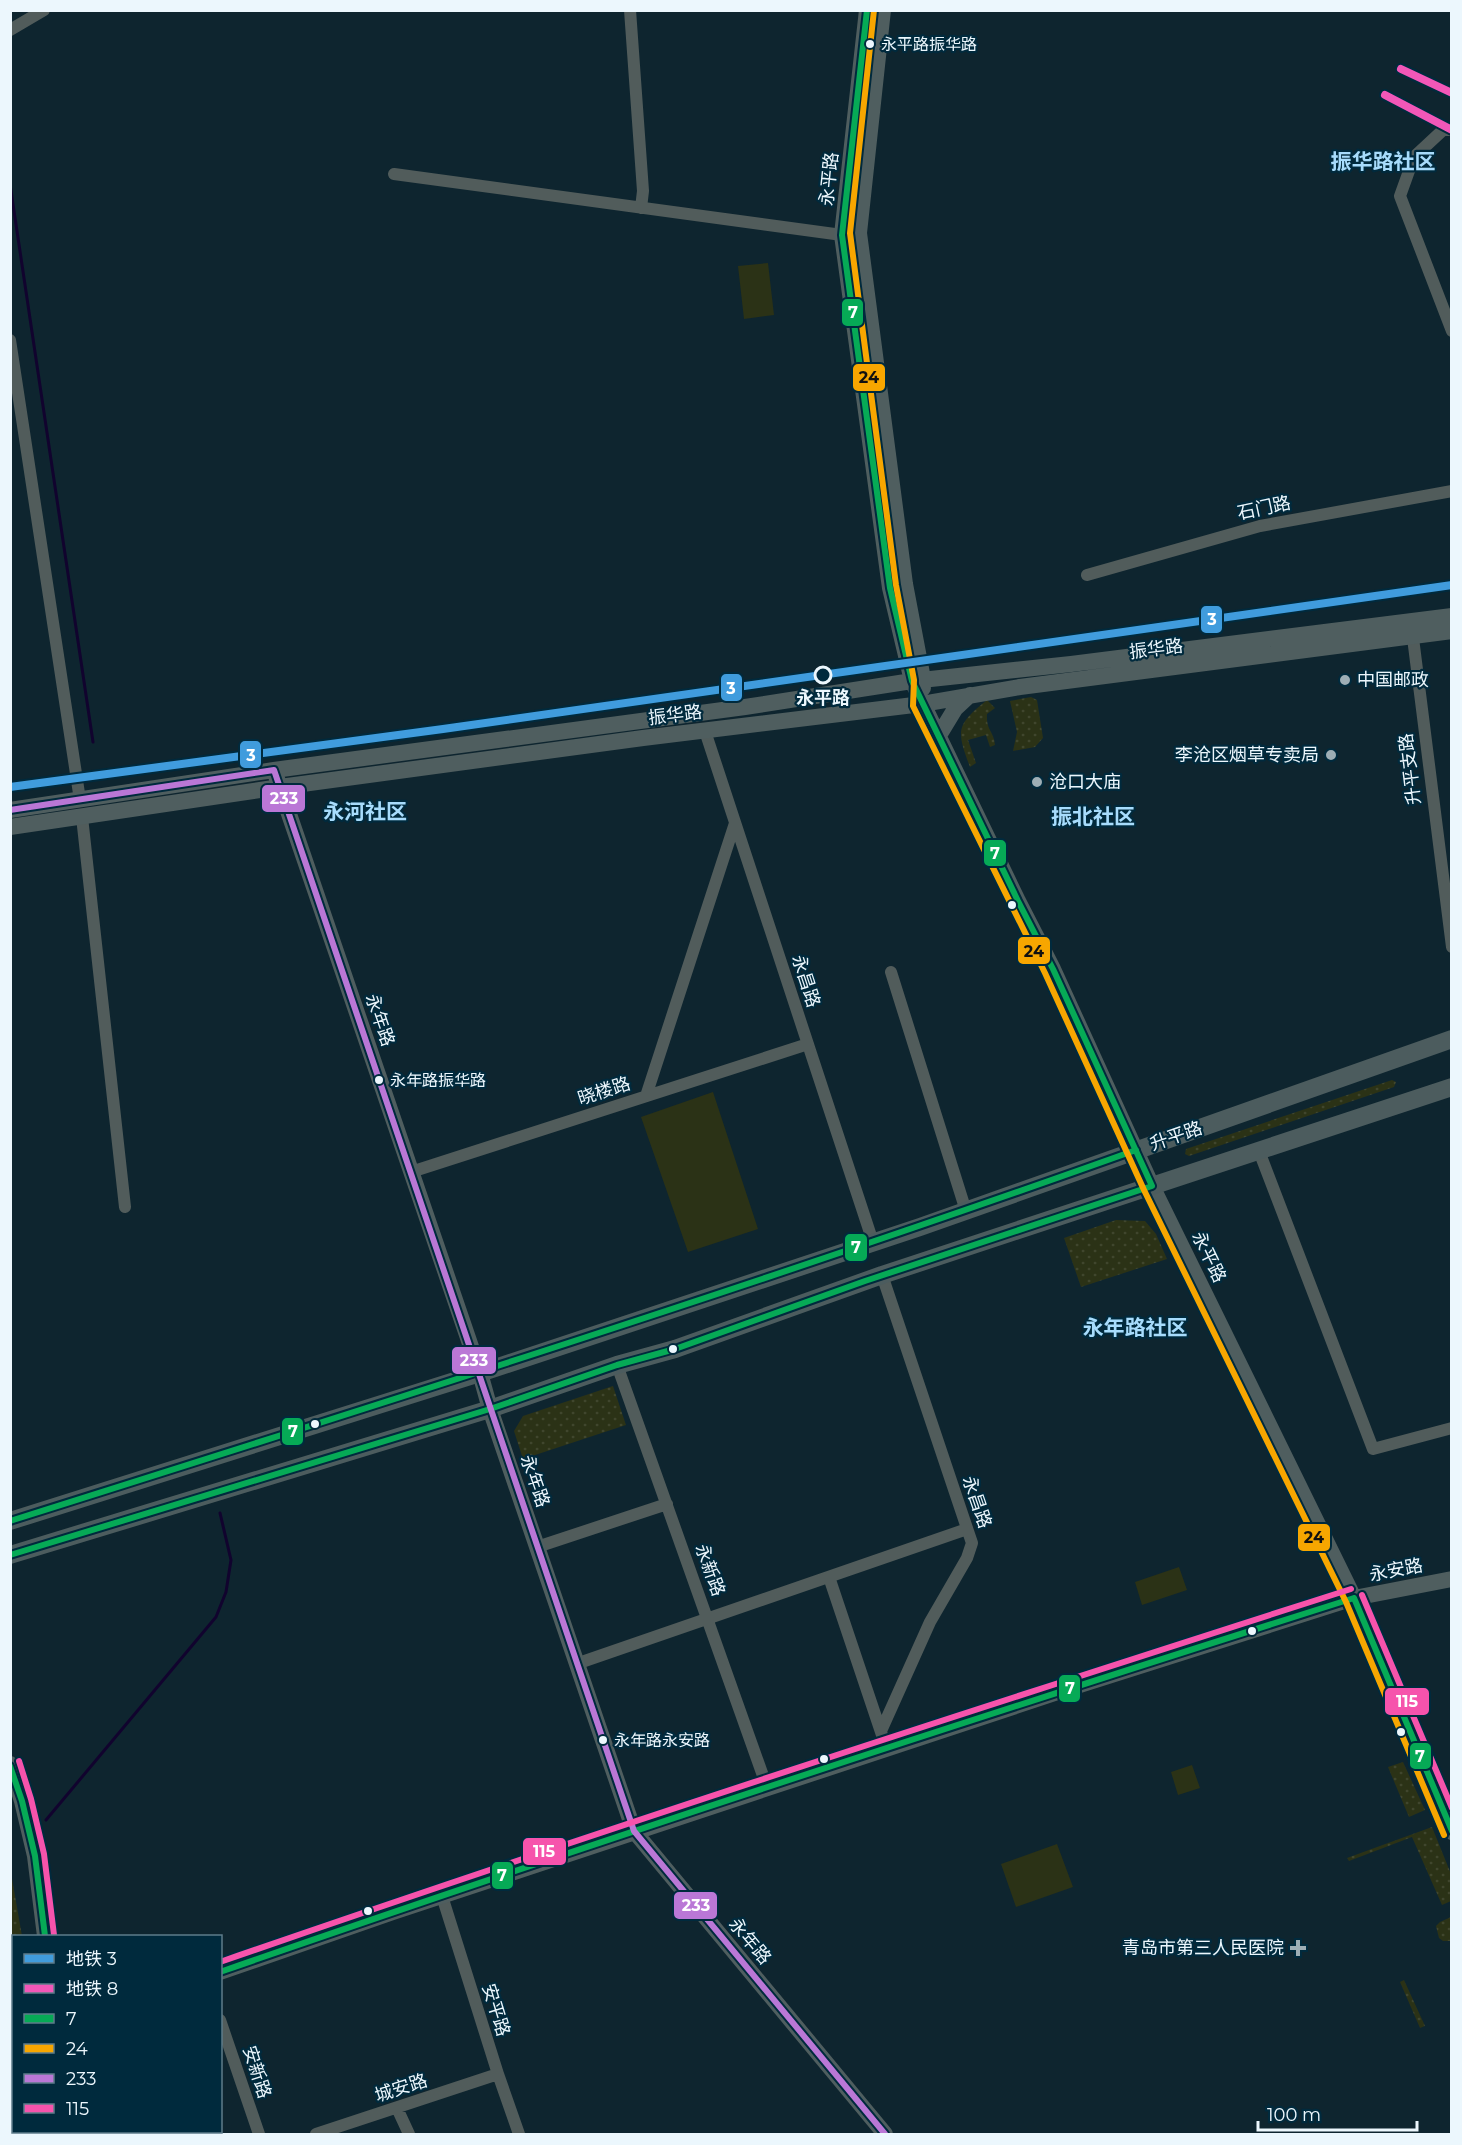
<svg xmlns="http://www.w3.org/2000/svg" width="1462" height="2145" viewBox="0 0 1462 2145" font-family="Montserrat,'Noto Sans SC',sans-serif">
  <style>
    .grass { fill: url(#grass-dots) }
    .pitch { fill: #2b3216 }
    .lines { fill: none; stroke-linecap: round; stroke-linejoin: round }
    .stream { stroke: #11032e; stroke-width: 3 }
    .street { stroke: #515c5b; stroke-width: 12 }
    .secondary { stroke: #4f5e5f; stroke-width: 16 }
    .primary { stroke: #4c5c5e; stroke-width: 18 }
    .bus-1-casing { stroke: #002a3d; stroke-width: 10 }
    .bus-2-casing { stroke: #002a3d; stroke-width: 10 }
    .bus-3-casing { stroke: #002a3d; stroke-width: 10 }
    .bus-4-casing { stroke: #002a3d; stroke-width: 10 }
    .bus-1 { stroke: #06aa56; stroke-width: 6 }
    .bus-2 { stroke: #f7a600; stroke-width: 6 }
    .bus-3 { stroke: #ba77d6; stroke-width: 6 }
    .bus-4 { stroke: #f653ac; stroke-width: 6 }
    .metro-1-casing { stroke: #002a3d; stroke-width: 12 }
    .metro-2-casing { stroke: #002a3d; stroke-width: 12 }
    .metro-1 { stroke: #409cdd; stroke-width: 8 }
    .metro-2 { stroke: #f257b8; stroke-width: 8 }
    .bus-dot { fill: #ecf7fd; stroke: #002a3d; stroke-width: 2 }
    .stop-dot { fill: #002a3d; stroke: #ecf7fd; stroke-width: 3 }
    .poi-dot { fill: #9eaeb5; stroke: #002a3d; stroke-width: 2 }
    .labels { text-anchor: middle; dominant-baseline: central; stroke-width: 4.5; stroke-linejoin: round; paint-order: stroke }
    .bus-label { font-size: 16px; fill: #ecf7fd; stroke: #002a3d; text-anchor: start }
    .street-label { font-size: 18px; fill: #ecf7fd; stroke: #002a3d }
    .poi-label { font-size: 18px; fill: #ecf7fd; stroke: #002a3d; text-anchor: start }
    .stop-label { font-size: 18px; font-weight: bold; fill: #ecf7fd; stroke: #002a3d }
    .quarter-label { font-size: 21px; font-weight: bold; fill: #a7dcfc; stroke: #002a3d }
    .line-badge { stroke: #002a3d; stroke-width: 2 }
    .badge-label { font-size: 16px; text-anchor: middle; font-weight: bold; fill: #fff }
    .pale-badge-label { font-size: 16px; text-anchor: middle; font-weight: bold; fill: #111 }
  </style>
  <defs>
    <pattern id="grass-dots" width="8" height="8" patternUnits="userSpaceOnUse" patternTransform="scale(1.5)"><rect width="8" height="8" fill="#2b3216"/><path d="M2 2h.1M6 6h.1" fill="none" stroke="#40462d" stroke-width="1.8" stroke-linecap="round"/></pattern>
  </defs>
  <rect width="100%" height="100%" fill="#0e252f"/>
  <!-- grass -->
  <path class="grass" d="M1031,697L1037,700L1043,738L1035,747L1013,751L1017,732L1010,701Z
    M987,700L995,708L987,714C986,731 994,731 995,745L990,747L986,735L968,740L976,763L970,767C956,730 956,725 987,700Z
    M1392,1080L1396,1082L1394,1087L1189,1156L1185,1154L1186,1149Z
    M1116,1220L1145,1221L1156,1234L1167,1259L1081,1287L1064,1238Z
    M613,1386L626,1425L523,1459L514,1431L523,1416Z
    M1403,1762L1425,1810L1409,1817L1388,1767Z
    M1432,1827L1451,1874V1901L1442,1905L1412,1837L1349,1861L1347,1858Z
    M10,1867L22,1936H14V2132H51L50,2134H11Z
    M1451,1917V1941H1443L1439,1938L1436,1926L1440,1922Z
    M1404,1980L1425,2026L1420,2028L1400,1982Z"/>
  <!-- pitch -->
  <path class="pitch" d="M768,263L774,315L744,319L738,266Z
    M713,1092L758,1229L688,1252L641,1117Z
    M1179,1567L1187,1590L1142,1605L1135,1582Z
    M1192,1765L1200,1788L1178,1795L1171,1772Z
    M1057,1844L1073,1887L1016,1907L1001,1864Z"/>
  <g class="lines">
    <!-- stream -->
    <path class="stream" d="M10,184L93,742
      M46,1820L216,1617L226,1592L231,1560L220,1513"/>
    <!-- street -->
    <path class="street" d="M630,10L643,191L641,208
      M10,30L44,10
      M1452,130H1443L1414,157L1400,196L1452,331
      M394,174L842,235L848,234
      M10,340L80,800
      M1087,575L1260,526L1452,491
      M1412,630L1452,947
      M705,731L873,1242
      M82,817L125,1207
      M891,972L966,1211
      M646,1096L735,823
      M1259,1151L1373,1449L1452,1428
      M411,1172L808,1044
      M617,1365L767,1787
      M537,1547L667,1504
      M829,1577L882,1735
      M576,1664L967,1529
      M881,1731L930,1622L967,1558L972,1543L882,1275
      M442,1896L498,2074L519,2134
      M220,2020L259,2134
      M397,2108L409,2134
      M316,2134L498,2074"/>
    <!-- secondary -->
    <path class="secondary" d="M867,10L842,235L890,588L912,681L1018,901L1053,969L1152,1186L1354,1598L1452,1832
      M883,10L859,233L905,584L923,679V688
      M938,737L955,709L970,695
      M274,770L480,1373L490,1409L634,1831L885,2134
      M10,810L274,770L745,707L912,681L1071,664L1452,616
      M10,827L280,787L643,738L922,704L1020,687L1452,631
      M10,1764L22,1801L35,1856L45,1936
      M220,1972L393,1912L1058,1692L1354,1598L1452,1579
      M60,2134V2132"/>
    <!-- primary -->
    <path class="primary" d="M10,1521L480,1373L920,1227L1452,1039
      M10,1555L490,1409L617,1365L675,1349L882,1275L1452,1087"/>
    <defs>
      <path id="bus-1" d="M10,1521C387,1402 764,1283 1136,1150
        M10,1555L490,1409L617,1365L675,1349L865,1281L1152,1186L1053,969L1018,901L912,681L890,588L842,235L867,10
        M1354,1598L1452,1831
        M10,1766L22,1801L35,1856L45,1936
        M220,1972C596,1841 975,1718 1354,1598"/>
      <path id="bus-2" d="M874,10L850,233L896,585L914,680L913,706L1045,973L1144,1190L1346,1602L1444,1835"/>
      <path id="bus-3" d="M10,810L274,770L634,1831L885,2134"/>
      <path id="bus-4" d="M1362,1595L1452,1808
        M19,1761L31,1799L44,1854L54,1935
        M220,1962C595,1832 973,1710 1351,1589"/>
    </defs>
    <!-- bus-1 casing -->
    <use href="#bus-1" class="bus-1-casing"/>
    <!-- bus-2 casing -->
    <use href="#bus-2" class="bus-2-casing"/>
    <!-- bus-3 casing -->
    <use href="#bus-3" class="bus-3-casing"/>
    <!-- bus-4 casing -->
    <use href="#bus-4" class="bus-4-casing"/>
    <!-- bus-1 -->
    <use href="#bus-1" class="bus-1"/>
    <!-- bus-2 -->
    <use href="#bus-2" class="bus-2"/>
    <!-- bus-3 -->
    <use href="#bus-3" class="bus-3"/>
    <!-- bus-4 -->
    <use href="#bus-4" class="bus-4"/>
    <defs>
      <path id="metro-1" d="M10,787L443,729L1452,585"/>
      <path id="metro-2" d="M1401,69L1452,93
        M1385,95L1452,130"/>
    </defs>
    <!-- metro-1 casing -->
    <use href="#metro-1" class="metro-1-casing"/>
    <!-- metro-2 casing -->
    <use href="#metro-2" class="metro-2-casing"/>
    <!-- metro-1 -->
    <use href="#metro-1" class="metro-1"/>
    <!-- metro-2 -->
    <use href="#metro-2" class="metro-2"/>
  </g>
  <!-- markers -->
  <g class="bus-dot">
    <circle cx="870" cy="44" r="5"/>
    <circle cx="1012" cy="905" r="5"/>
    <circle cx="379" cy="1080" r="5"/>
    <circle cx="673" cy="1349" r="5"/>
    <circle cx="315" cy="1424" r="5"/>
    <circle cx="1252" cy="1631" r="5"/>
    <circle cx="1401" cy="1732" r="5"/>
    <circle cx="603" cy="1740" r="5"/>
    <circle cx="824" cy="1759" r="5"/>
    <circle cx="368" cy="1911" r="5"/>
  </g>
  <circle class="stop-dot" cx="823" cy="675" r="8"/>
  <g class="poi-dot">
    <circle cx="1345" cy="680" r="6"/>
    <circle cx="1331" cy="755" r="6"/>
    <circle cx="1037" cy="782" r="6"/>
    <path d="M1295 1939h6v6h6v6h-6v6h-6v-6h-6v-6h6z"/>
  </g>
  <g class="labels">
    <!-- bus labels -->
    <g class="bus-label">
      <text x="881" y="44">永平路振华路</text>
      <text x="390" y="1080">永年路振华路</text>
      <text x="614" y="1740">永年路永安路</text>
    </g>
    <!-- street labels -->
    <g class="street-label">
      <text transform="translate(829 179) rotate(-84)">永平路</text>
      <text transform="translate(1264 508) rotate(-12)">石门路</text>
      <text transform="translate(1156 649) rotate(-7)">振华路</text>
      <text transform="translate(675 715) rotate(-7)">振华路</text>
      <text transform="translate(1410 769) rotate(-97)">升平支路</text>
      <text transform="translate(806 981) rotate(72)">永昌路</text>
      <text transform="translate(380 1020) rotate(71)">永年路</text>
      <text transform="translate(604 1091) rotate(-18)">晓楼路</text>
      <text transform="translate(1176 1136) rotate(-19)">升平路</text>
      <text transform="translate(1209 1257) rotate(64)">永平路</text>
      <text transform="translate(535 1481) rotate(71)">永年路</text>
      <text transform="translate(977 1502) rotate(71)">永昌路</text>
      <text transform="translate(710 1570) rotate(70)">永新路</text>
      <text transform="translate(1396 1570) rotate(-11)">永安路</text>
      <text transform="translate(750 1941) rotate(50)">永年路</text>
      <text transform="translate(496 2010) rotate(73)">安平路</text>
      <text transform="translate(257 2072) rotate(72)">安新路</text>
      <text transform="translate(401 2088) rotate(-18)">城安路</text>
    </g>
    <!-- poi labels -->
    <g class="poi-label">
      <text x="1357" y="680">中国邮政</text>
      <text x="1319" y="755" text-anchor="end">李沧区烟草专卖局</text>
      <text x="1049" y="782">沧口大庙</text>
      <text x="1284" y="1948" text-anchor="end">青岛市第三人民医院</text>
    </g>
    <!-- stop labels -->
    <g class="stop-label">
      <text x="823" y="698">永平路</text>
    </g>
    <!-- quarter labels -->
    <g class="quarter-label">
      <text x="1383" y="161">振华路社区</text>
      <text x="365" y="811">永河社区</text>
      <text x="1093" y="816">振北社区</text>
      <text x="1135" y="1327">永年路社区</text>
    </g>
  </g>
  <g class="line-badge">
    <rect x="841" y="298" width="23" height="29" rx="6" fill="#06aa56"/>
    <rect x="852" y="363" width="34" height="29" rx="6" fill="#f7a600"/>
    <rect x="1200" y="605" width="23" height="29" rx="6" fill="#409cdd"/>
    <rect x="720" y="673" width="23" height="29" rx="6" fill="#409cdd"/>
    <rect x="239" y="740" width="23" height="29" rx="6" fill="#409cdd"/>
    <rect x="261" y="784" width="45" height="29" rx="6" fill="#ba77d6"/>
    <rect x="983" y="839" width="24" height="28" rx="6" fill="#06aa56"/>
    <rect x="1017" y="936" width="34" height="29" rx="6" fill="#f7a600"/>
    <rect x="844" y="1233" width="24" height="29" rx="6" fill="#06aa56"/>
    <rect x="451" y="1346" width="46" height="29" rx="6" fill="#ba77d6"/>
    <rect x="281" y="1417" width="23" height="29" rx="6" fill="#06aa56"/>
    <rect x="1297" y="1523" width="34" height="29" rx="6" fill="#f7a600"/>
    <rect x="1058" y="1674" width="23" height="29" rx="6" fill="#06aa56"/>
    <rect x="1384" y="1687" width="46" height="29" rx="6" fill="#f653ac"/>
    <rect x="1409" y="1742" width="23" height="28" rx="6" fill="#06aa56"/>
    <rect x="522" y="1837" width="45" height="29" rx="6" fill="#f653ac"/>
    <rect x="491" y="1861" width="23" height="29" rx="6" fill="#06aa56"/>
    <rect x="673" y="1891" width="45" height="29" rx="6" fill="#ba77d6"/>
  </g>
  <g class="badge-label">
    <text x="853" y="318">7</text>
    <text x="1212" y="625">3</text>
    <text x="731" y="694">3</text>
    <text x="251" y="761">3</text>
    <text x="284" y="804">233</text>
    <text x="995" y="859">7</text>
    <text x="856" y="1253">7</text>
    <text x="474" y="1366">233</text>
    <text x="293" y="1437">7</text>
    <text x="1070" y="1694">7</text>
    <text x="1407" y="1707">115</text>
    <text x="1420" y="1762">7</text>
    <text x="544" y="1857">115</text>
    <text x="502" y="1881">7</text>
    <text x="696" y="1911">233</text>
  </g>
  <g class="pale-badge-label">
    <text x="869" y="383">24</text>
    <text x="1034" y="957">24</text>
    <text x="1314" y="1543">24</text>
  </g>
  <!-- border -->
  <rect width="1462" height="2145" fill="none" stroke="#ecf7fd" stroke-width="24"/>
  <!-- legend -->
  <rect x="12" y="1935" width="210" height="198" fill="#002a3d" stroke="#5e7c8a" stroke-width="1.5"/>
  <rect x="24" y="1954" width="30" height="9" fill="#409cdd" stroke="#5e7c8a" stroke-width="1.5"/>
  <text x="66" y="1965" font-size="18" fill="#ecf7fd">地铁 3</text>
  <rect x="24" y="1984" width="30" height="9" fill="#f257b8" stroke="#5e7c8a" stroke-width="1.5"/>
  <text x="66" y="1995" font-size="18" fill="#ecf7fd">地铁 8</text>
  <rect x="24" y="2014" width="30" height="9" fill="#06aa56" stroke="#5e7c8a" stroke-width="1.5"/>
  <text x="66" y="2025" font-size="18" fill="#ecf7fd">7</text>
  <rect x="24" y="2044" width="30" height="9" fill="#f7a600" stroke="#5e7c8a" stroke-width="1.5"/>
  <text x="66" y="2055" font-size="18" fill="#ecf7fd">24</text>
  <rect x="24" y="2074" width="30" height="9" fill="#ba77d6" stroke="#5e7c8a" stroke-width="1.5"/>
  <text x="66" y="2085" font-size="18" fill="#ecf7fd">233</text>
  <rect x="24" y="2104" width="30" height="9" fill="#f653ac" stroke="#5e7c8a" stroke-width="1.5"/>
  <text x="66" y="2115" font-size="18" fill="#ecf7fd">115</text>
  <!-- scale -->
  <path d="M1258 2121v9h159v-9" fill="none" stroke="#ecf7fd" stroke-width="3"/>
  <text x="1267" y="2121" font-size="18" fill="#ecf7fd" stroke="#002a3d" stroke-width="4.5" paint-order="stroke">100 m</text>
</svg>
